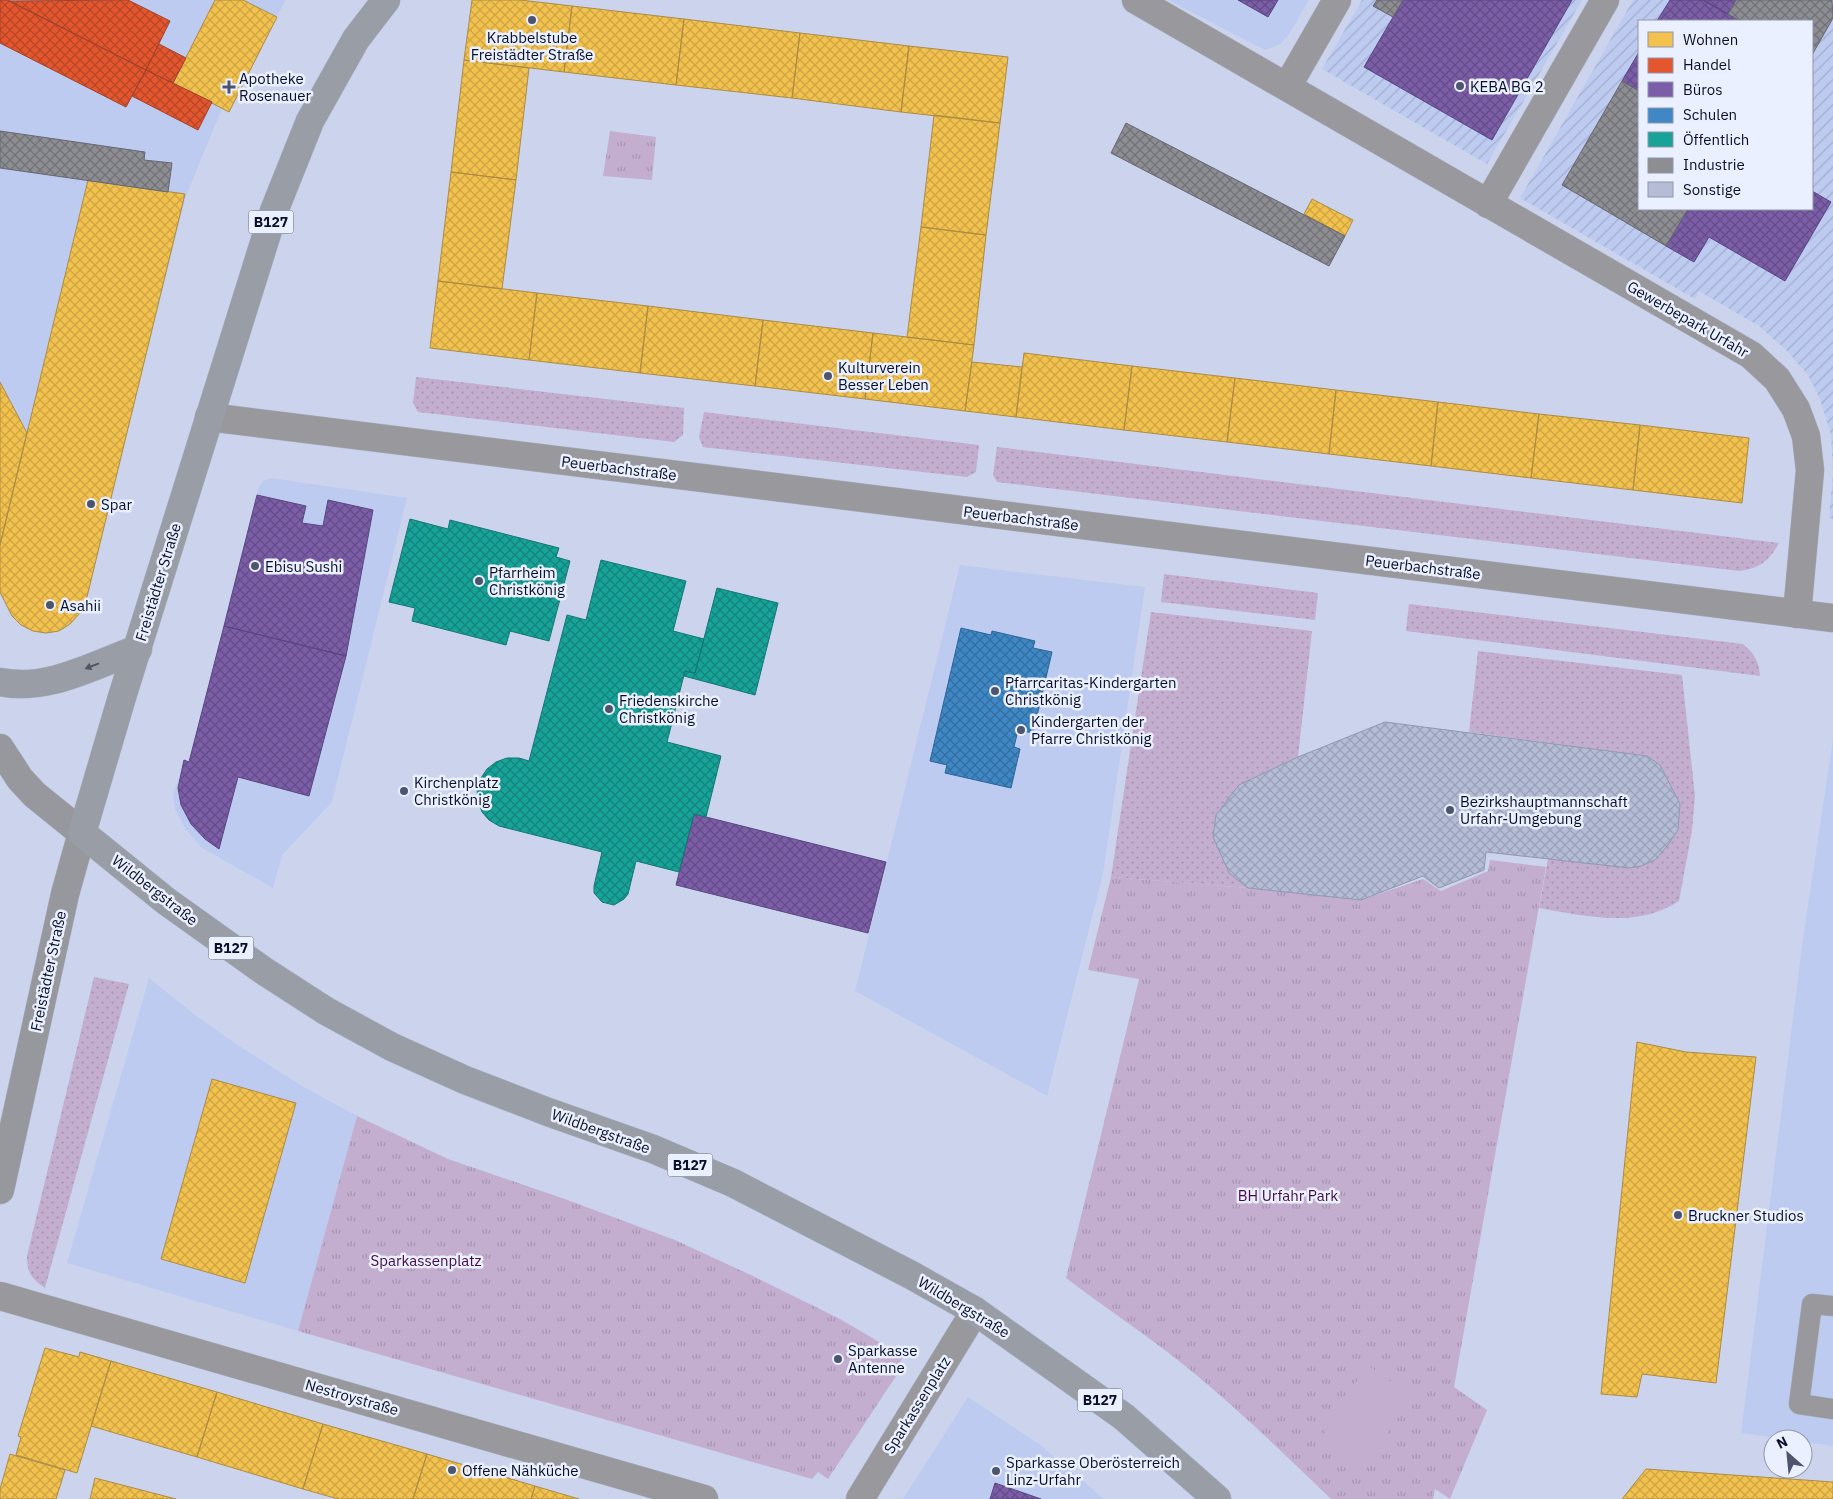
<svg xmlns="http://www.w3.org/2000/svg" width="1833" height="1499" viewBox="0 0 1833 1499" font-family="'IBM Plex Sans',sans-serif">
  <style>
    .built { fill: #becbf0 }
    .industrial { fill: url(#industrial-furrows); fill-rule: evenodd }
    .grass { fill: url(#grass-dots) }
    .park { fill: url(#park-tufts) }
    .pitch { fill: #c3aed0 }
    .homes { fill: url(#homes-cross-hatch); stroke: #ac8c43 }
    .shops { fill: url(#shops-cross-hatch); stroke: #a2412c }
    .offices { fill: url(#offices-cross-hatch); stroke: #584681 }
    .schools { fill: url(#schools-cross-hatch); stroke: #2e6496 }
    .public { fill: url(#public-cross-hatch); stroke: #127776 }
    .industry { fill: url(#industry-cross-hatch); stroke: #656772 }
    .building { fill: url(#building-cross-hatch); stroke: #9098af }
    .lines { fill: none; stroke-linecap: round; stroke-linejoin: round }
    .lane-casing { stroke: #abb2c7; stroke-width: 21 }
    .street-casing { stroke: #abb2c7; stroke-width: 29 }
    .secondary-casing { stroke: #abb2c7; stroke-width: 29 }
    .primary-casing { stroke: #abb2c7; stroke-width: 29 }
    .lane { stroke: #99989c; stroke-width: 20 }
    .street { stroke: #99989c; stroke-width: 28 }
    .secondary { stroke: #97989e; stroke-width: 28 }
    .primary { stroke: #999da5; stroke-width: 28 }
    .oneway { fill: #505666 }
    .poi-dot { fill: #4d546d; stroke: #eaf0ff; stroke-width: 2 }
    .labels { text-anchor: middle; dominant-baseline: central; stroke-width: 5; stroke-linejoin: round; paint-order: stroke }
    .shield { fill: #eaf0ff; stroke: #4c5268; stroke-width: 1 }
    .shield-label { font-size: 14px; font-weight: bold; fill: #080f28 }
    .poi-label { font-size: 15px; fill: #080f28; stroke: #eaf0ff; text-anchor: start }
    .street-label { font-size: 15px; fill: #080f28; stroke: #eaf0ff }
    .park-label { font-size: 15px; fill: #460945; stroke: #eaf0ff }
  </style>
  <defs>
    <pattern id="industrial-furrows" width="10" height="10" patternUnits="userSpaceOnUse" patternTransform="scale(1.25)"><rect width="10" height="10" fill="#becbf0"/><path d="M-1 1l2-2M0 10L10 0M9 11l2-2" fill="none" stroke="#a2adce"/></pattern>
    <pattern id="grass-dots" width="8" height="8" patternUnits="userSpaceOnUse" patternTransform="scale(1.25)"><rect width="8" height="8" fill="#c3aed0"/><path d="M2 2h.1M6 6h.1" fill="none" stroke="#a694b3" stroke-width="1.8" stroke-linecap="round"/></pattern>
    <pattern id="park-tufts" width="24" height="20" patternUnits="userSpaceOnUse" patternTransform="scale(1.25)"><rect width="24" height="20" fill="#c3aed0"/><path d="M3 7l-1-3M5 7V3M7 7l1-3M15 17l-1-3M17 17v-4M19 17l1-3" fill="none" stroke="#a694b3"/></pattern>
    <pattern id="homes-cross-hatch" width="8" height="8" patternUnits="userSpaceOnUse" patternTransform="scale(1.25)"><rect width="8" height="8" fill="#f2c14e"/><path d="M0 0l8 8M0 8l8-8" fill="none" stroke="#cea544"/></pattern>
    <pattern id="shops-cross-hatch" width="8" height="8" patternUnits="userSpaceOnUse" patternTransform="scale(1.25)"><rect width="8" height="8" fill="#e4572e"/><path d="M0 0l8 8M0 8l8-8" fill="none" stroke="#b74627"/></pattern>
    <pattern id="offices-cross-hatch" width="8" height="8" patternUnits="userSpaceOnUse" patternTransform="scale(1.25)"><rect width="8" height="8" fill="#7b5ea7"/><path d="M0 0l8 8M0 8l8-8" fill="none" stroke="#634c88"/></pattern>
    <pattern id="schools-cross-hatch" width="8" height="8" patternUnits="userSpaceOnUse" patternTransform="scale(1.25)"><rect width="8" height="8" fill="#3f88c5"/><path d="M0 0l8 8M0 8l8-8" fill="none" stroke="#336ea0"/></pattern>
    <pattern id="public-cross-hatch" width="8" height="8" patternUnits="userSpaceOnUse" patternTransform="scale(1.25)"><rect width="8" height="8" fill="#17a398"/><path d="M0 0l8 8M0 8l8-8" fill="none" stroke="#13837c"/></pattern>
    <pattern id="industry-cross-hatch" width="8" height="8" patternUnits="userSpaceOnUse" patternTransform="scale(1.25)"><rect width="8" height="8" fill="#8d8d92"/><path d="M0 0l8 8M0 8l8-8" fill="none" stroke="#717277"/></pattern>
    <pattern id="building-cross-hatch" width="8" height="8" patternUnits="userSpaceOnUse" patternTransform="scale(1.25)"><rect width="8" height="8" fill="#b4bcd6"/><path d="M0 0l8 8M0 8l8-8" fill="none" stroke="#99a0b8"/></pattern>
  </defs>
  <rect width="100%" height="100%" fill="#ccd4ed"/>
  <!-- built -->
  <path class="built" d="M0,0H286L221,111L186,196L85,600L61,630L46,634L31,631L19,624L11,614L0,594Z
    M1168,0H1309L1291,31L1281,44L1265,50Z
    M272,478L407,498L332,802L282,855L273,888L202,848L186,830L175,809L173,796L184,760L189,762L258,489L263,481Z
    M960,565L1145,587L1103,874L1047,1096L855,991Z
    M1833,739V1446L1803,1442V1439H1784L1741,1433L1802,945Z
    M149,978L195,1015L239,1046L304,1087L357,1116L298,1331L67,1263Z
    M968,1397L1039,1444L1104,1499H903Z"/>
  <!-- industrial -->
  <path class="industrial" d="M1362,0H1582L1487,164L1322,69Z
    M1633,0H1833V519L1829,518L1833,473L1831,435L1820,399L1808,375L1786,350L1759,326L1699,291L1695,299L1520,198ZM1639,21H1812V209H1639Z"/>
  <!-- grass -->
  <path class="grass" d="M416,377L684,408L683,435L674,442L418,412L413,403Z
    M704,412L979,445L976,472L967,477L703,447L699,437Z
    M997,447L1779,543C1768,562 1760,568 1739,571L997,482L993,475Z
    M1164,574L1318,593L1315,620L1161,602Z
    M1409,604L1743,644C1755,654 1759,662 1760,676L1406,631Z
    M1151,612L1312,631L1298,757L1239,785L1216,815L1213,837L1229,873L1248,888L1111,877Z
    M1478,651L1682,675L1695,796L1692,831L1679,901C1637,929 1585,916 1539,908L1548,859L1629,868L1641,866L1655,860L1668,845L1678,830L1680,804L1660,765L1647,756L1469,732Z
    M94,977L129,984L45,1288C31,1278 27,1273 27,1256Z"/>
  <!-- park -->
  <path class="park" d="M610,131L656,137L652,180L603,176Z
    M1490,860L1546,867L1454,1387L1487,1410L1450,1499L1435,1489L1433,1499H1331C1279,1449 1228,1399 1170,1354C1136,1328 1100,1304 1066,1278L1139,979L1088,970L1111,877L1248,888L1361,900L1423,879L1441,891L1488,871Z
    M357,1116L448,1159L562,1198L675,1240L755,1277L840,1319L903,1356L897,1369L900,1370L828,1479L818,1472L812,1479L298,1331Z"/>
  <!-- pitch -->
  <path class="pitch" d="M1367,1365L1411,1396L1365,1470L1318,1442Z"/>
  <!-- homes -->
  <path class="homes" d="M215,0H243L277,17L229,112L173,83Z
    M472,0H520L572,6L564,72L464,60Z
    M572,6L684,19L676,85L564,72Z
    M684,19L800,33L792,98L676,85Z
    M800,33L909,46L901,112L792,98Z
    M909,46L1008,57L1000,123L901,112Z
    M464,60L529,68L516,180L451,172Z
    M934,115L1000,123L986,235L921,227Z
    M451,172L516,180L502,289L438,281Z
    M88,180L185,194L86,601L79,614L70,624L59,631L46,633L33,631L21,625L12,616L0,592V545Z
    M1312,199L1353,220L1345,236L1304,214Z
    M921,227L986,235L974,345L907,337Z
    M438,281L537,293L529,360L430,348Z
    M537,293L648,306L640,373L529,360Z
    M648,306L763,320L755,386L640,373Z
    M763,320L873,333L865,399L755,386Z
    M873,333L974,345L965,411L865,399Z
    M1024,353L1132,366L1124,430L1016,417Z
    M972,362L1022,367L1016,417L965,411Z
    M1132,366L1235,378L1227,442L1124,430Z
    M1235,378L1336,390L1329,454L1227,442Z
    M0,382L27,433L0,545Z
    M1336,390L1438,402L1431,466L1329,454Z
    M1438,402L1539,414L1531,478L1431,466Z
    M1539,414L1640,425L1633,490L1531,478Z
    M1640,425L1749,438L1742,503L1633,490Z
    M1637,1042L1686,1052L1756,1057L1716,1383L1642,1374L1637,1397L1601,1394Z
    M212,1079L296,1103L245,1283L161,1259Z
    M45,1348L79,1357L80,1352L111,1361L77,1473L16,1455L21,1437L18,1436Z
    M111,1361L217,1392L197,1457L91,1426Z
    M217,1392L323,1424L303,1489L197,1457Z
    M323,1424L427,1454L413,1499H338L303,1489Z
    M10,1454L65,1470L56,1499H0V1489Z
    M427,1454L535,1486L531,1499H413Z
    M1646,1469L1833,1482V1499H1622Z
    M95,1478L176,1499H90Z
    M535,1486L579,1499H531Z"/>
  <!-- shops -->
  <path class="shops" d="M0,0H8L146,70L126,107L0,43Z
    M128,0L170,21L146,70L9,1Z
    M159,44L186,58L173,83L146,70Z
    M146,70L212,102L198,130L132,96Z"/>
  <!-- offices -->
  <path class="offices" d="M1238,0H1278L1268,17Z
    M1403,0H1572L1492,140L1364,67Z
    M1670,0H1703L1740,21H1657Z
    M1703,0H1736L1728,14Z
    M1639,52V91L1622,81Z
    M1812,191L1831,202L1785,281L1709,237L1694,262L1666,246L1688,209H1812Z
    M257,495L306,506L302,523L323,526L328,500L373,510L346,656L224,626Z
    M224,626L346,656L309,796L238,777L219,849L205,839L191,824L181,805L178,788L184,760L189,762Z
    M694,814L886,862L868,933L676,885Z
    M995,1483L1041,1499H990Z"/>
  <!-- schools -->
  <path class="schools" d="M961,628L991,635L992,631L1035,641L1033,648L1052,652L1033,733L1018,730L1014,747L1020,749L1011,788L945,773L947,765L930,761Z"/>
  <!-- public -->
  <path class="public" d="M410,519L448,529L450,520L559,548L556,557L570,561L549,641L510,631L506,645L412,621L415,608L389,602Z
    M601,560L686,581L673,631L704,639L695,673L685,671L667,742L721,756L706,817L694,814L679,872L636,861L628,894L624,899L614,905L602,902L594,893V886L602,852L499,826L489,820L482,812L478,801L477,789L481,778L487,769L496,762L507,758H519L529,761L567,615L586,620Z
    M717,588L778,603L755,695L684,676L685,671L695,673Z"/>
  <!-- industry -->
  <path class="industry" d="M1377,0H1403L1393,17L1373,6Z
    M1736,0H1832L1833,18L1812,55V21H1740L1728,14Z
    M1622,81L1639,91V209H1688L1666,246L1562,185Z
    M1126,123L1345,236L1329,266L1111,153Z
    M0,131L145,152L144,160L172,163L168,192L0,168Z"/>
  <!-- building -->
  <path class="building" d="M1385,722L1647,756L1660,765L1680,804L1678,830L1668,845L1655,860L1641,866L1629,868L1486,852L1484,870L1439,888L1423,876L1361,900L1248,888L1229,873L1213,837L1216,815L1239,785L1298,757Z"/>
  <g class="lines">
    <defs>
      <path id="lane" d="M1833,1306L1812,1304L1799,1404L1833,1409"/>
      <path id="street" d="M1136,0L1751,355L1777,379L1796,409L1806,436L1810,470L1797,614
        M1287,87L1337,0
        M1488,204L1605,0
        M209,417L1833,618
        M0,1296L704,1499
        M860,1499L975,1311"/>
      <path id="secondary" d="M0,748L20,779L35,795L82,833L65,894L0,1190"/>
      <path id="primary" d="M386,0L356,39L310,121L274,211L122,697L82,833L166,901L264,971L326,1011L392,1047L465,1080L548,1112L653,1149L733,1183L913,1276L975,1311L1124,1417L1217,1499
        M0,682C47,692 94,665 138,649"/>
    </defs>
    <!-- lane casing -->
    <use href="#lane" class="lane-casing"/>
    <!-- street casing -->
    <use href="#street" class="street-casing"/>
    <!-- secondary casing -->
    <use href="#secondary" class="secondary-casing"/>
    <!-- primary casing -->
    <use href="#primary" class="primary-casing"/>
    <!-- lane -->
    <use href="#lane" class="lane"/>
    <!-- street -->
    <use href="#street" class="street"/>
    <!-- secondary -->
    <use href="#secondary" class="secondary"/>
    <!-- primary -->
    <use href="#primary" class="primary"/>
  </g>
  <!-- one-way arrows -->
  <defs><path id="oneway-solid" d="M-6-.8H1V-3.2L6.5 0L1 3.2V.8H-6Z" transform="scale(1.25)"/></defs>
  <use class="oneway" href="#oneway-solid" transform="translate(92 666) rotate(159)"/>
  <!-- markers -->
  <g class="poi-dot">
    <circle cx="532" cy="20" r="5"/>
    <circle cx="1460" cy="86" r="5"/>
    <path d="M226.5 79.5h5v5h5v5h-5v5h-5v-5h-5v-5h5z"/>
    <circle cx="828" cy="376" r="5"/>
    <circle cx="91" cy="504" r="5"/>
    <circle cx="255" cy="566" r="5"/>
    <circle cx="479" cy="581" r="5"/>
    <circle cx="50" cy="605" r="5"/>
    <circle cx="995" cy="691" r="5"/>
    <circle cx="609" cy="709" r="5"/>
    <circle cx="1021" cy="730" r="5"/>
    <circle cx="404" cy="791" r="5"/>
    <circle cx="1450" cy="810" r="5"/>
    <circle cx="1678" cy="1215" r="5"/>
    <circle cx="838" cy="1359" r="5"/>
    <circle cx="452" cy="1470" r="5"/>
    <circle cx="996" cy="1471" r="5"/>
  </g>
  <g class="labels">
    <!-- shield labels -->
    <g class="shield">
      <rect x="248.5" y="210.5" width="45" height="23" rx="4"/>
      <rect x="208.5" y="936.5" width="45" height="23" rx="4"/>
      <rect x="667.5" y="1153.5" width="45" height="23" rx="4"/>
      <rect x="1077.5" y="1388.5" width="45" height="23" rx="4"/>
    </g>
    <g class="shield-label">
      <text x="271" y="222">B127</text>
      <text x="231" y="948">B127</text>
      <text x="690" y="1165">B127</text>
      <text x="1100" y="1400">B127</text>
    </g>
    <!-- poi labels -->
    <g class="poi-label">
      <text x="532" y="37" text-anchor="middle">Krabbelstube<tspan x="532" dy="17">Freistädter Straße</tspan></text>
      <text x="239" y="78">Apotheke<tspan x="239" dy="17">Rosenauer</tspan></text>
      <text x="1470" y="86">KEBA BG 2</text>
      <text x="838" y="367">Kulturverein<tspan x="838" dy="17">Besser Leben</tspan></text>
      <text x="101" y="504">Spar</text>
      <text x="265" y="566">Ebisu Sushi</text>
      <text x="489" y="572">Pfarrheim<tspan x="489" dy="17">Christkönig</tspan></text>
      <text x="60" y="605">Asahii</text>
      <text x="1005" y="682">Pfarrcaritas-Kindergarten<tspan x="1005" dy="17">Christkönig</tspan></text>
      <text x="619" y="700">Friedenskirche<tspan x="619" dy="17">Christkönig</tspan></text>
      <text x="1031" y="721">Kindergarten der<tspan x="1031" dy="17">Pfarre Christkönig</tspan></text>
      <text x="414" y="782">Kirchenplatz<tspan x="414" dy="17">Christkönig</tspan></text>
      <text x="1460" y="801">Bezirkshauptmannschaft<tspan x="1460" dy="17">Urfahr-Umgebung</tspan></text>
      <text x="1688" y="1215">Bruckner Studios</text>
      <text x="848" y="1350">Sparkasse<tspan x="848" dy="17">Antenne</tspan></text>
      <text x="1006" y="1462">Sparkasse Oberösterreich<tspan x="1006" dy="17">Linz-Urfahr</tspan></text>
      <text x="462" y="1470">Offene Nähküche</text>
    </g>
    <!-- street labels -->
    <g class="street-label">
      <text transform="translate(1688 319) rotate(30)">Gewerbepark Urfahr</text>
      <text transform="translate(619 468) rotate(7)">Peuerbachstraße</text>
      <text transform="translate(1021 518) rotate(7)">Peuerbachstraße</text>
      <text transform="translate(1423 567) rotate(7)">Peuerbachstraße</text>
      <text transform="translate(158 582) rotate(-73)">Freistädter Straße</text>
      <text transform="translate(155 890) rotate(38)">Wildbergstraße</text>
      <text transform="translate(48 971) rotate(-78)">Freistädter Straße</text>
      <text transform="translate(601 1131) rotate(20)">Wildbergstraße</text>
      <text transform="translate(964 1307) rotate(31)">Wildbergstraße</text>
      <text transform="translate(352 1397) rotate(16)">Nestroystraße</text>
      <text transform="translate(917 1405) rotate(-58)">Sparkassenplatz</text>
    </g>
    <!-- park labels -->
    <g class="park-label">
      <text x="1288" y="1195">BH Urfahr Park</text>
      <text x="426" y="1260">Sparkassenplatz</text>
    </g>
  </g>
  <!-- legend -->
  <rect x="1638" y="20" width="175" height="190" fill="#eaf0ff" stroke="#9096a9"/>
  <rect x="1648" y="32" width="25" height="15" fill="#f2c14e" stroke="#9096a9"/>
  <text x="1683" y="45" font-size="15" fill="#080f28">Wohnen</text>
  <rect x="1648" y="58" width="25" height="15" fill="#e4572e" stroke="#9096a9"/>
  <text x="1683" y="70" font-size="15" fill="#080f28">Handel</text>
  <rect x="1648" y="82" width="25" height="15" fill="#7b5ea7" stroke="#9096a9"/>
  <text x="1683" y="95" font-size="15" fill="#080f28">Büros</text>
  <rect x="1648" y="108" width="25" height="15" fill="#3f88c5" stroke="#9096a9"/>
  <text x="1683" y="120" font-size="15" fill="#080f28">Schulen</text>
  <rect x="1648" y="132" width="25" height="15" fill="#17a398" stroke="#9096a9"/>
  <text x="1683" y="145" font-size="15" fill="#080f28">Öffentlich</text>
  <rect x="1648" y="158" width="25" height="15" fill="#8d8d92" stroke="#9096a9"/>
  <text x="1683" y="170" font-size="15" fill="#080f28">Industrie</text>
  <rect x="1648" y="182" width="25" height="15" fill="#b4bcd6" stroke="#9096a9"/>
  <text x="1683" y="195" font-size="15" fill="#080f28">Sonstige</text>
  <!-- north arrow -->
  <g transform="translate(1788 1454) rotate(333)"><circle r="24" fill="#eaf0ff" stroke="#9096a9"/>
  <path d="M0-4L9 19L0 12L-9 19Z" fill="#4d546d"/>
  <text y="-8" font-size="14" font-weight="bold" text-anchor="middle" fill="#080f28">N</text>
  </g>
</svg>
